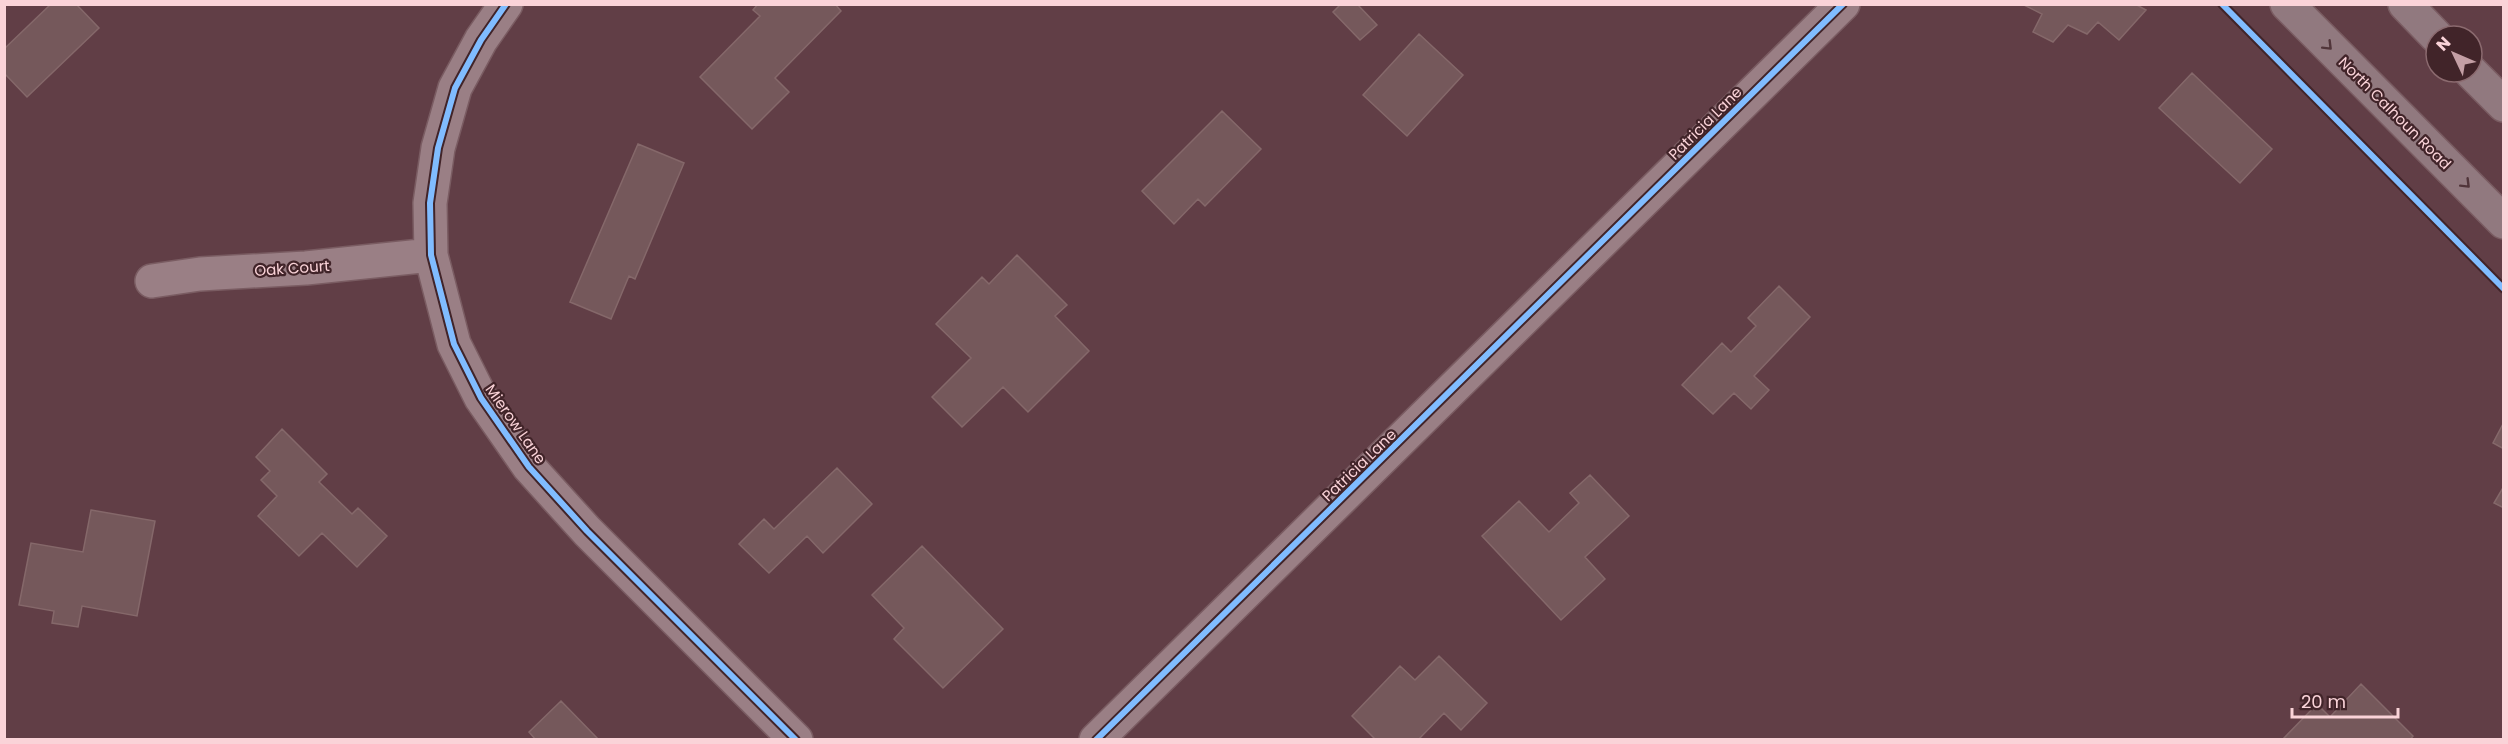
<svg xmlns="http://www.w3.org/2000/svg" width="2508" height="744" viewBox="0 0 2508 744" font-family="Poppins,sans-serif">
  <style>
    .building { fill: #75585b; stroke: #85686a; stroke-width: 1.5 }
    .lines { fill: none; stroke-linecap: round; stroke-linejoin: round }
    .minor-casing { stroke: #7a5c62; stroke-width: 36 }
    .secondary-casing { stroke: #7a5c62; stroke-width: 36 }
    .minor { stroke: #9a7f85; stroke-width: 33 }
    .secondary { stroke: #91797f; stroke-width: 33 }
    .cycleway-casing { stroke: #412429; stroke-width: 10 }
    .cycleway { stroke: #80bcff; stroke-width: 6 }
    .oneway { stroke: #51353a }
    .labels { text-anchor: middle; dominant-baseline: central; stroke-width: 4.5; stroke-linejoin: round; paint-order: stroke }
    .street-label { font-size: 15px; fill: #fad3d8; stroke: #412429 }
  </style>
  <rect width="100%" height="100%" fill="#613e46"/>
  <!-- building -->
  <path class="building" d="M51,4H76L99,28L27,97L4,73V49Z
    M758,4H835L841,11L775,78L789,92L752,129L700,77L760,16L753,10Z
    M1341,4H1357L1377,25L1360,40L1333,12Z
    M2022,4H2135L2146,10L2119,40L2098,22L2087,34L2068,25L2053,42L2033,32L2042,14Z
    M1419,34L1463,75L1407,136L1363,95Z
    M2192,73L2272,149L2240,183L2159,108Z
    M1222,111L1261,149L1205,206L1198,199L1174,224L1142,191Z
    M638,144L684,163L635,279L629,276L611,319L570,302Z
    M1017,255L1067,305L1055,316L1089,351L1028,412L1003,387L962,427L932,397L971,358L936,324L982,277L989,284Z
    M1779,286L1810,317L1754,376L1769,390L1751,409L1734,393L1713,414L1682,385L1722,343L1731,352L1756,326L1748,318Z
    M2504,422V449L2493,443Z
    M282,429L327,474L319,482L352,514L358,508L387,536L357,567L322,533L299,556L258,516L277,496L261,480L270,471L256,457Z
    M837,468L872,504L823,553L807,536L769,573L739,544L764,519L774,529Z
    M1590,475L1629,516L1585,557L1605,579L1561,620L1482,536L1519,501L1549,532L1579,503L1570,493Z
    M2504,486V508L2494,503Z
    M91,510L155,521L137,616L82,606L78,627L52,623L54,611L19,605L31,543L83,552Z
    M922,546L1003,629L943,688L894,639L904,628L872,595Z
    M1439,656L1487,703L1461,730L1444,713L1418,740H1376L1352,716L1400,666L1415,680Z
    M2361,684L2413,736L2410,740H2282L2317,704L2330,717Z
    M561,701L599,740H536L529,732Z"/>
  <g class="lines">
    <defs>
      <path id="minor" d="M506,4L481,40L455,88L438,148L430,203L431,255L454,344L481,398L529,467L587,531L796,740
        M152,281L200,274L306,268L431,255
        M1096,740L1843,4"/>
      <path id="secondary" d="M2287,4L2504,222
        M2405,4L2436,36
        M2471,72L2504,105"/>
    </defs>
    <!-- minor casing -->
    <use href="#minor" class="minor-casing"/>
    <!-- secondary casing -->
    <use href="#secondary" class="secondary-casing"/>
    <!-- minor -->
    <use href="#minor" class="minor"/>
    <!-- secondary -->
    <use href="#secondary" class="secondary"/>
    <defs>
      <path id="cycleway" d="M506,4L481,40L455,88L438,148L430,203L431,255L454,344L481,398L529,467L587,531L796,740
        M2222,4L2504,289
        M1096,740L1843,4"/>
    </defs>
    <!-- cycleway casing -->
    <use href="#cycleway" class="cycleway-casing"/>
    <!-- cycleway -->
    <use href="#cycleway" class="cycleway"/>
  </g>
  <!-- one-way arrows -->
  <defs><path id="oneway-chevron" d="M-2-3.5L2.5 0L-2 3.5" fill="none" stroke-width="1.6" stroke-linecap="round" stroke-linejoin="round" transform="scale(1.5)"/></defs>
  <g class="oneway">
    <use href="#oneway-chevron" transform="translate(2328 46) rotate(45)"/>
    <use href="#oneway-chevron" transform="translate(2466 184) rotate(45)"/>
  </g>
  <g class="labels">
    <!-- street labels -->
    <g class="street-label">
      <text transform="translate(2395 113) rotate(45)">North Calhoun Road</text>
      <text transform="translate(1705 123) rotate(-45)">Patricia Lane</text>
      <text transform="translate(292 268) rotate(-4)">Oak Court</text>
      <text transform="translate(516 424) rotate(55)">Mierow Lane</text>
      <text transform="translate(1359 465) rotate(-44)">Patricia Lane</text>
    </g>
  </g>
  <!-- border -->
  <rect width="2508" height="744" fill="none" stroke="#fad3d8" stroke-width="12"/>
  <!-- north arrow -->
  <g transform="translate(2454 54) rotate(314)"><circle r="28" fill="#412429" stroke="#8b6a6f" stroke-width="1.5"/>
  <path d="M0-4.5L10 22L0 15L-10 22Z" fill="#c49fa5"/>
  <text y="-9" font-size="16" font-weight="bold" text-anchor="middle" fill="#fad3d8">N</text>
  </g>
  <!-- scale -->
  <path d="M2292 708v9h106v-9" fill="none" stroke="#fad3d8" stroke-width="3"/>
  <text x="2301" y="708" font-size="18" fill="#fad3d8" stroke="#412429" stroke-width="4.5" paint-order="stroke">20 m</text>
</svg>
